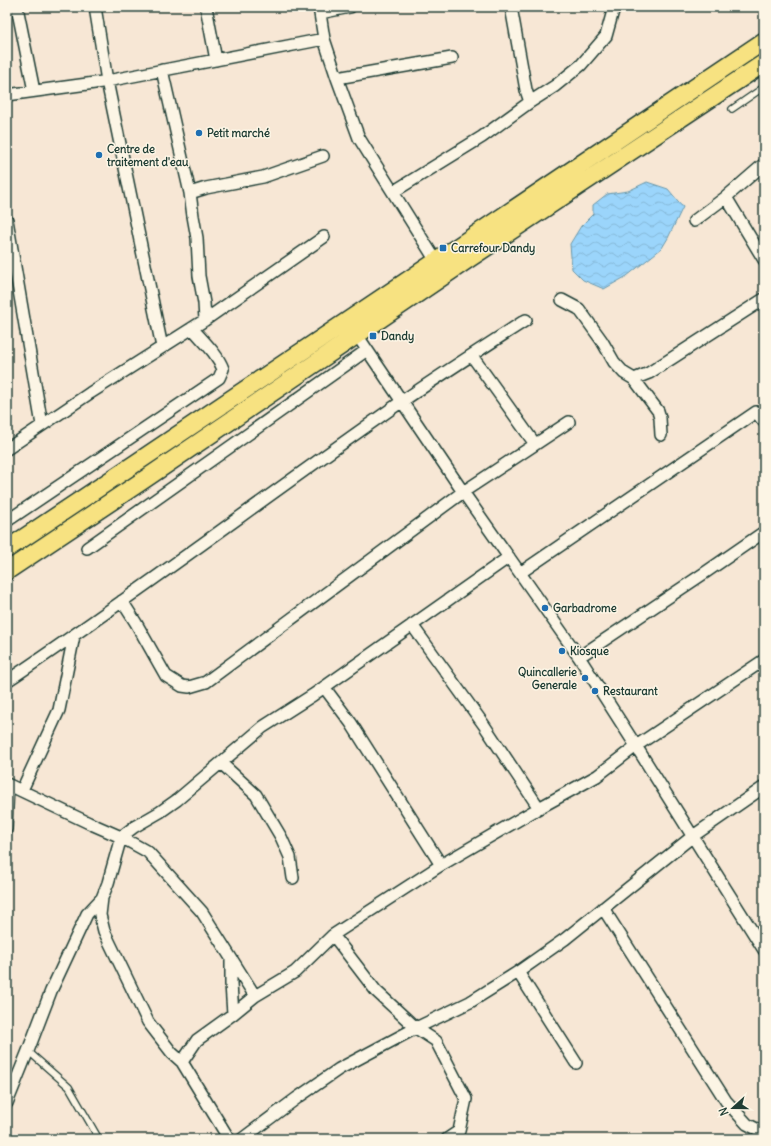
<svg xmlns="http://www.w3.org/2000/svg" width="771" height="1146" viewBox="0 0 771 1146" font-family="Delius,sans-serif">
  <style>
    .water { fill: url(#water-waves); stroke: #6998ab }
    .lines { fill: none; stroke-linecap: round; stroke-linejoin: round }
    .service-casing { stroke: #1f3d34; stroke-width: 8 }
    .minor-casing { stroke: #1f3d34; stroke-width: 14 }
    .primary-casing { stroke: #1f3d34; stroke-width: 20 }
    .service { stroke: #fcf5e5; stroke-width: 5.5 }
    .minor { stroke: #fcf5e5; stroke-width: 11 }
    .primary { stroke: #f7e281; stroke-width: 17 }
    .poi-dot { fill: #1f6fb2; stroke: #fcf5e5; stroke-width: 1.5 }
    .labels { text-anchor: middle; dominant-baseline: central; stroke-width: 3; stroke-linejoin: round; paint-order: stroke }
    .poi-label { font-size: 11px; font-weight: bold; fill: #1f3d34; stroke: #fcf5e5; text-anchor: start }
  </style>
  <defs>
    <pattern id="water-waves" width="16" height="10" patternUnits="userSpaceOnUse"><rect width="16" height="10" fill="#9bd5fb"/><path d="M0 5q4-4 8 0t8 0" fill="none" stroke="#85b8d8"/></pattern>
  </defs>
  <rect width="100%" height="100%" fill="#f7e7d5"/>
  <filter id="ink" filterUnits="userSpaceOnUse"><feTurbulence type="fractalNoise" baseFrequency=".025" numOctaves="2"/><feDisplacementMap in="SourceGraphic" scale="8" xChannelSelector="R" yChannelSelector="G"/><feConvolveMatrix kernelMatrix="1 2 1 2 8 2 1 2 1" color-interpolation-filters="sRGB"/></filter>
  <g filter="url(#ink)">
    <!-- water -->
    <path class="water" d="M647,182L668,189L683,207L668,238L662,248L627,276L604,289L583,280L572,269L570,244L581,226L593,214V205L607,194L628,191Z"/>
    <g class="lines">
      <defs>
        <path id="service" d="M732,109L764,87
          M7,834L9,829L11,786
          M28,1051L69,1087L99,1139"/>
        <path id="minor" d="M17,7L34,91
          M95,7L107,81L162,347
          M206,7L216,60
          M319,7L324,39L337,78L359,138L436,261
          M320,13L350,7
          M162,70L190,193
          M337,78L452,58
          M7,95L102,82L324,39
          M530,102L555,86L581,65L606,36L613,11L614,7
          M393,192L482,137L530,102L526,90L511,7
          M726,197L764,260
          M7,220L42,425
          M694,221L726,197L764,164
          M562,300L579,309L602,341L614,362L624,373L634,379L649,373L764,299
          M205,320L204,303L199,276L197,238L193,216L190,193L206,188L263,177L323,156
          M357,335L463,492L579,657L636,746L764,950
          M472,356L535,444
          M634,379L658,411L660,418L661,435
          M7,449L90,393L205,320L324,237
          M7,521L219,378L223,369C217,353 203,341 192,328
          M87,548L367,350
          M520,573L756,412L764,422
          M122,601L136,623L166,676L182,686L189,687L206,682L463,492L569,422
          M412,625L484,725L539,808
          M579,657L706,572L764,532
          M7,681C141,591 269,494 401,402C442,374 484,347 526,320
          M324,687L351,723L441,865
          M221,763L256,795L281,837L290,857L293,878
          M7,784L89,823L121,837L108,883L102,898L100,915L104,931L148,1022L172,1053L182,1062L229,1139
          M22,790L59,710L74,636
          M603,908L726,1101L747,1124L764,1133
          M333,935L376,991L416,1028L436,1041L466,1099L459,1131L447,1139
          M231,958V984L233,1014
          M518,972L576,1063
          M255,996L295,972L333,935L441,865L539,808L597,776L636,746L764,660
          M182,1062L197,1040L233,1014L255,996L202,912L148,852L121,837L134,827L160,812L177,800L263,727L313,695L509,557
          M7,1103L28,1051L51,991L87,914L102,898
          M242,1139L297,1098L339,1069L416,1028L470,1002L518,972L565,939L693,836L764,787"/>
        <path id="primary" d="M7,549L136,463L764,41
          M7,571L145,479L470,258L764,63"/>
      </defs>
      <!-- service casing -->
      <use href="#service" class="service-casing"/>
      <!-- minor casing -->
      <use href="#minor" class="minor-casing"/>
      <!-- primary casing -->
      <use href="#primary" class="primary-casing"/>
      <!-- service -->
      <use href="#service" class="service"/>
      <!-- minor -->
      <use href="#minor" class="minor"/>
      <!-- primary -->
      <use href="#primary" class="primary"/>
    </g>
  </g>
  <!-- markers -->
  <g class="poi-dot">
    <circle cx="199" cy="133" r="4"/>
    <circle cx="99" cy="155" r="4"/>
    <rect x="439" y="244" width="8" height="8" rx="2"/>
    <rect x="369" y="332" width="8" height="8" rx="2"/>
    <circle cx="545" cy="608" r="4"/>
    <circle cx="562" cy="651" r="4"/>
    <circle cx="585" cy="678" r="4"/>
    <circle cx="595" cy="691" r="4"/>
  </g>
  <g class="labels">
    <!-- poi labels -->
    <g class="poi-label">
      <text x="207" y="133">Petit marché</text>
      <text x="107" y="149">Centre de<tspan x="107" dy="13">traitement d'eau</tspan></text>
      <text x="451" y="248">Carrefour Dandy</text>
      <text x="381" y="336">Dandy</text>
      <text x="553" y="608">Garbadrome</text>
      <text x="570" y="651">Kiosque</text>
      <text x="577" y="672" text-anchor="end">Quincallerie<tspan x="577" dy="13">Generale</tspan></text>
      <text x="603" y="691">Restaurant</text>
    </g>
  </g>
  <!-- margin -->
  <rect width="771" height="1146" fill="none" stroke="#fcf5e5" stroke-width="24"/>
  <rect x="12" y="12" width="747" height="1122" fill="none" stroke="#1f3d34" stroke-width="1.5" filter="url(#ink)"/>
  <!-- north arrow -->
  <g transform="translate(733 1108) rotate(249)" stroke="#fcf5e5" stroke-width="3" paint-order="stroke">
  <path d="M0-3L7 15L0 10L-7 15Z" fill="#1f3d34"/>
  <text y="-6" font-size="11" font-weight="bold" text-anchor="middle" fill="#1f3d34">N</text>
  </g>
</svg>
